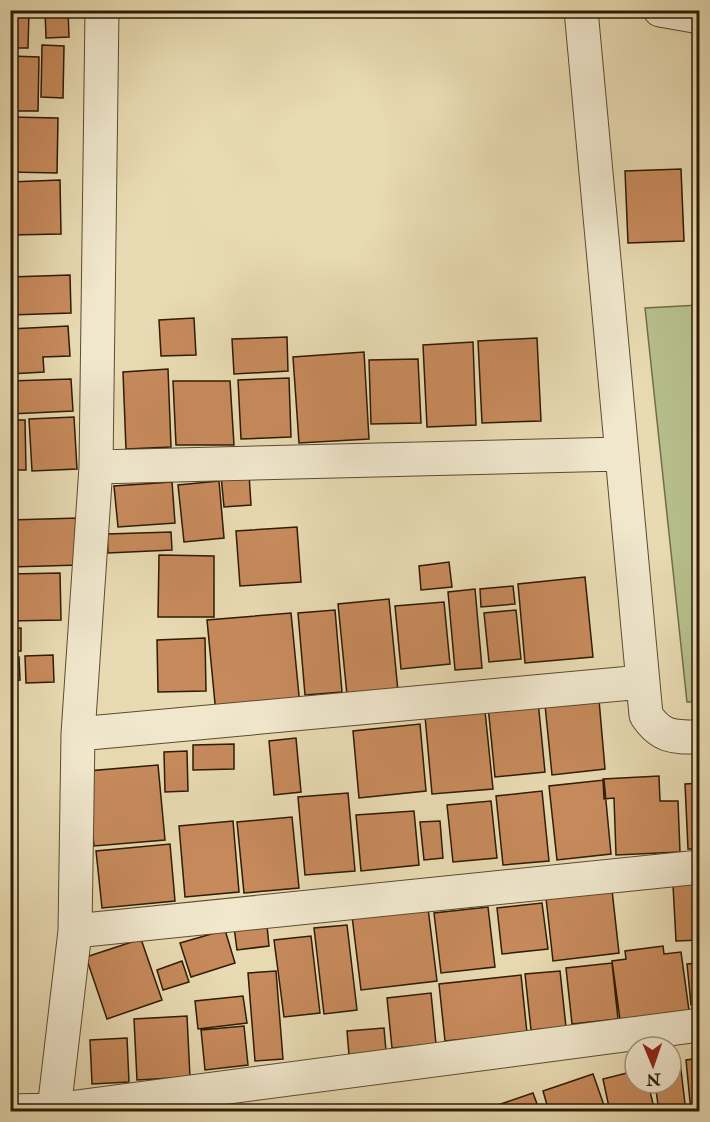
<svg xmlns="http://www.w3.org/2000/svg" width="710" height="1122" viewBox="0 0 710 1122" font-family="'IM FELL Double Pica',serif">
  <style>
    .green { fill: #b6bf8c; stroke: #726d48; stroke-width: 1.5 }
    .building { fill: #c78a5c; stroke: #2e1b03; stroke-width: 1.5 }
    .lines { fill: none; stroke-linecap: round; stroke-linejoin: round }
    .minor-casing { stroke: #5c4b2f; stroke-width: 35 }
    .minor { stroke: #f0e7cd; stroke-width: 33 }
  </style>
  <rect width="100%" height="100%" fill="#e8dab2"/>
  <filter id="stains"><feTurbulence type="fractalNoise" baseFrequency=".00333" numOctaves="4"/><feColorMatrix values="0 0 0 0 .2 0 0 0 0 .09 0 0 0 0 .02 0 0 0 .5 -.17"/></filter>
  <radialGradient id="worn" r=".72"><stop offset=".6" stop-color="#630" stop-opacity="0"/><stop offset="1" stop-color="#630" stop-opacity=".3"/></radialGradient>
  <!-- green -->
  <path class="green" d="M699,305L700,702H687L645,308Z"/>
  <!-- building -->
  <path class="building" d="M10,10H29L28,48H10Z
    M45,10H68L69,37L46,38Z
    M42,45L64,46L63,98L41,97Z
    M10,56L39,57L38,111H10Z
    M10,117L58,118L57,173L10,172Z
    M681,169L684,241L628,243L625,171Z
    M60,180L61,234L10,235V182Z
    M70,275L71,313L10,315V277Z
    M194,318L196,355L161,356L159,320Z
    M68,326L70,356L43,357L44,372L10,374V329Z
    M287,337L288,371L234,374L232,339Z
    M537,338L541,421L482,423L478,341Z
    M473,342L476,425L427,427L423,345Z
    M364,352L369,439L299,443L293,357Z
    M418,359L421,423L371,424L369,360Z
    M168,369L171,447L126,449L123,372Z
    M289,378L291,437L241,439L238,380Z
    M71,379L73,411L10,414V381Z
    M173,381H230L234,445H176Z
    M74,417L77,469L32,471L29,419Z
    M10,420H25L26,470H10Z
    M249,474L251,505L224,507L221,476Z
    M219,481L224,538L184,542L178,485Z
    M172,482L175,523L118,527L114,486Z
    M79,518L80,565L10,567V520Z
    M297,527L301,582L240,586L236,531Z
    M171,532L172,550L108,553L107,534Z
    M159,555L214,556V617H158Z
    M449,562L452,587L421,590L419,566Z
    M60,573L61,620L10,621V574Z
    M585,577L593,657L525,663L518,584Z
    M513,586L515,604L481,607L480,589Z
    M475,589L482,668L455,670L448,592Z
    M389,599L398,691L347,695L338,604Z
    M444,602L450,664L401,669L395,606Z
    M335,610L342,692L305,695L298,613Z
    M516,610L521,659L489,662L484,613Z
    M291,613L300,706L216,714L207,620Z
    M21,628V651H10V629Z
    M205,638L206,691L158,692L157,640Z
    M53,655L54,682L26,683L25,656Z
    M10,657H19L20,680L10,681Z
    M599,700L605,769L552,775L545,705Z
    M538,701L545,772L495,777L488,706Z
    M485,711L493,789L432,794L425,716Z
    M420,724L426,791L359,798L353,731Z
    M296,738L301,792L274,795L269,741Z
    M234,744V769L193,770V745Z
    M187,751L188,791L165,792L164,752Z
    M158,765L165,840L94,846L87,771Z
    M659,776L660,801H678L680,852L616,855L614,798L604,799L603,779Z
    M604,780L611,854L557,860L549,786Z
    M700,783V849H688L685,784Z
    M542,791L549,861L503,865L496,796Z
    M348,793L355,871L305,875L298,797Z
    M491,801L497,858L453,862L447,805Z
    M414,811L419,865L361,871L356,815Z
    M292,817L299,888L244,893L237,822Z
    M233,821L239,892L185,897L179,826Z
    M440,821L443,858L424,860L420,822Z
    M170,844L175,901L102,908L96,851Z
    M700,884V940L676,941L673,885Z
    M612,890L619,953L553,961L546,898Z
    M542,903L548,949L502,954L497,908Z
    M488,907L495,967L441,973L434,913Z
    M428,908L437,981L361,990L352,916Z
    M266,915L269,946L237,950L233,919Z
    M347,925L357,1010L324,1014L314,928Z
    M225,930L235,963L191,977L180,943Z
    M311,936L320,1013L284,1017L274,940Z
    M141,939L162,1000L107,1019L86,957Z
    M663,946L664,954L681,952L691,1025L622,1034L612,961L626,959L625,951Z
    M182,961L189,982L163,990L157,970Z
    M612,963L618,1019L572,1024L566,968Z
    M699,963L700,1004L691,1005L687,964Z
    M276,971L283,1059L255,1061L248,973Z
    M560,971L566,1027L531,1030L525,974Z
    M521,975L527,1033L445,1041L439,984Z
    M431,993L436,1044L392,1048L387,998Z
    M243,996L247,1023L198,1029L195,1001Z
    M187,1016L190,1077L137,1080L134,1019Z
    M244,1026L248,1065L205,1070L201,1030Z
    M384,1028L386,1051L349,1055L347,1031Z
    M127,1038L129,1082L92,1084L90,1040Z
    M700,1058V1112H691L686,1060Z
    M680,1062L686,1112H659L655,1083H671V1064Z
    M635,1071V1083H648L655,1112H610L603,1079Z
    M593,1074L606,1111L549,1112L543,1091Z
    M533,1093L540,1112H490L489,1108Z"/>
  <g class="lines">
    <defs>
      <path id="minor" d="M581,10L646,715C661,738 674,737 700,737
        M660,10L700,17
        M96,467L621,454
        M78,734L642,682
        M75,931L700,867
        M54,1110L75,931L78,734L96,467L102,10
        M10,1111L54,1110L700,1025"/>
    </defs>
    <!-- minor casing -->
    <use href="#minor" class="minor-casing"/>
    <!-- minor -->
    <use href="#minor" class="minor"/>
  </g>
  <!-- margin -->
  <rect width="710" height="1122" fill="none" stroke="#e8dab2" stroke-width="36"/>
  <rect x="12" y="12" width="686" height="1098" fill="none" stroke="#2e1b03" stroke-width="3"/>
  <rect x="18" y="18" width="674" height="1086" fill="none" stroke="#2e1b03" stroke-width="1.5"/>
  <!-- north arrow -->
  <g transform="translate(653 1065) rotate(178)"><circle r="28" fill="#f0e7cd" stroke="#a2957c" stroke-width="1.5"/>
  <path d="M0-4.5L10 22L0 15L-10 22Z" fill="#8f2418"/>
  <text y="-9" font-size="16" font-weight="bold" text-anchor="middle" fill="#2e1b03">N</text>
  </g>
  <rect width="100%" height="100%" filter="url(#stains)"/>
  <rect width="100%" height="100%" fill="url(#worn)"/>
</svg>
